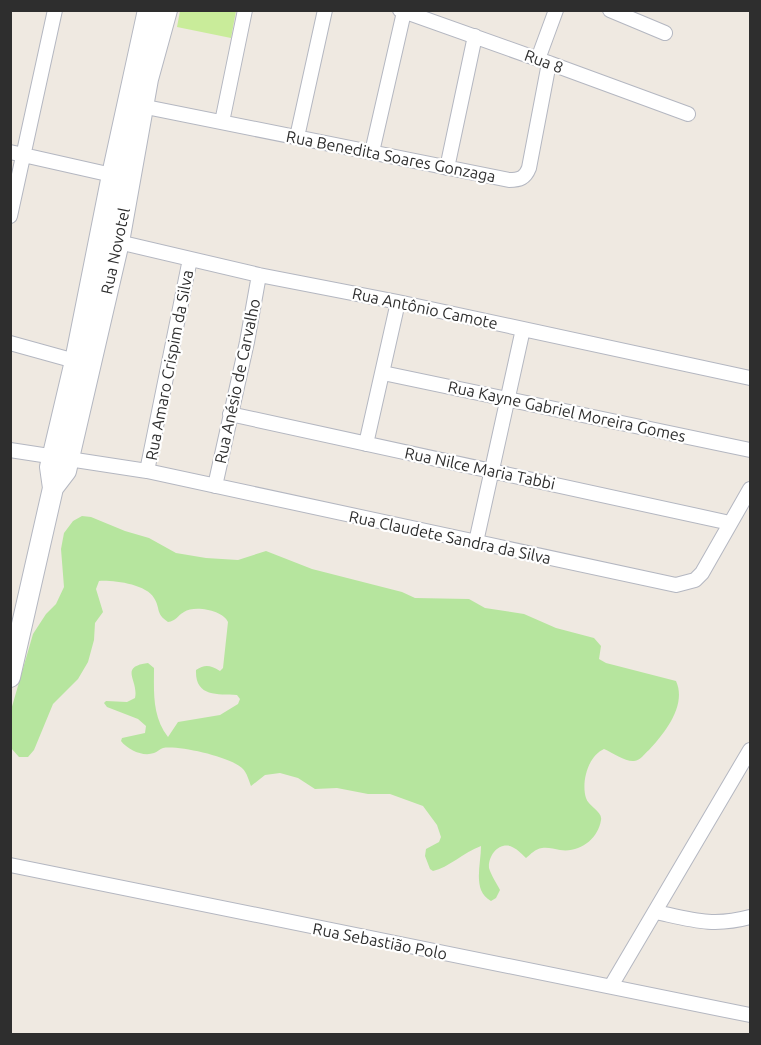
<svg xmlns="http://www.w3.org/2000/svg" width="761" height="1045" viewBox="0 0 761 1045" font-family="Ubuntu,sans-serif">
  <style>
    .green { fill: #b6e59e }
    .pitch { fill: #c9ec9a }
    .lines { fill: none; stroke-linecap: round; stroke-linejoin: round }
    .street-casing { stroke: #b4b7c1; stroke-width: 16 }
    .secondary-casing { stroke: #b4b7c1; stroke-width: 22 }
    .street { stroke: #fff; stroke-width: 14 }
    .secondary { stroke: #fff; stroke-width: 20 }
    .labels { text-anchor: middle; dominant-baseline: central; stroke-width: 4.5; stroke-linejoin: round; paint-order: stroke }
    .street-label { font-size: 16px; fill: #2e2e2e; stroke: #fff }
  </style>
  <rect width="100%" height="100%" fill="#efe9e1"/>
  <!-- green -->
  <path class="green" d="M82,516L91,517L125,531L149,538L176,553L206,558L238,560L266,551L312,569L402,592L415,598L469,599L485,608L524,614L556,628L594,638L601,646L599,659L606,663L676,681C687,705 665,733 649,750C644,754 641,760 634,761C626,762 613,753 604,749C588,756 581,782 586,798C588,806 603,812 601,820C598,839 580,853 560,850C554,849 548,847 542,848C535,849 531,854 526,858C522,854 516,848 510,846C498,843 488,856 489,868C491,875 497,884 500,890L496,898L491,901C472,891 481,865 481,846C464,852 448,868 433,871L430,869L425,856L426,849L439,842L441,837L437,825L423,806L390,794H368L337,788L315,789L298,778L280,773L265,775L251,786C249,781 247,773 243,769C232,757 178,745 163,748C160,749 157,752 154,753C143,757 128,750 121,741L122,738L145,733L146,726L138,719L107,707L104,703L106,701L127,702L135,698C139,680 118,667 148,663L154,668C154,693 152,716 168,737L178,722L220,715L238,704L240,699L237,695C217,694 195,697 196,670C205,664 210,665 220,671L223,668L228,622C223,610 194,605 184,612C177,616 176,621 168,622C155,613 161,609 154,598C146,584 113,580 99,581L96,589L103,612L95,623L94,640L88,662L78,679L53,704L34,750L28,757H19L11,748V710L33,634L46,614L56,604L64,587L61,549L64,533L73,521Z"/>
  <!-- pitch -->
  <path class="pitch" d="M180,11H236L231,38L177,27Z"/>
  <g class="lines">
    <defs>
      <path id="street" d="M400,10L549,63L688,114
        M610,10L665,33
        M538,59L556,10
        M136,105L509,180C520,180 525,178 529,168L549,63
        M222,122L245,10
        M297,137L325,10
        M10,152L112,175
        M372,152L404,12
        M447,168L475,36
        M10,216L55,10
        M110,240L259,275L398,302L750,378
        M10,343L75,361
        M383,373L750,450
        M230,414L730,523
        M366,444L398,302
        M10,450L147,471L676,585L695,580L702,573L750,489
        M147,471L190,259
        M215,486L247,342L259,275
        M476,542L523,329
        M10,865L750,1015
        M656,912C693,920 713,927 750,917
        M611,986L750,750"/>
      <path id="secondary" d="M53,488L66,471L119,242L148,79L167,10
        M10,677L53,488L50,467L75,361L112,175L148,10"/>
    </defs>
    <!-- street casing -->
    <use href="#street" class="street-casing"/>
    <!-- secondary casing -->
    <use href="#secondary" class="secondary-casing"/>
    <!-- street -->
    <use href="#street" class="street"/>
    <!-- secondary -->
    <use href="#secondary" class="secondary"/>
  </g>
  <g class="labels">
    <!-- street labels -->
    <g class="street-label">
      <text transform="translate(544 61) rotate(20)">Rua 8</text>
      <text transform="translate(391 156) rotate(11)">Rua Benedita Soares Gonzaga</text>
      <text transform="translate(115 251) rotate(-78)">Rua Novotel</text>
      <text transform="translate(425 308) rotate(12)">Rua Antônio Camote</text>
      <text transform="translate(169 365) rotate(-79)">Rua Amaro Crispim da Silva</text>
      <text transform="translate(237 381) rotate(-78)">Rua Anésio de Carvalho</text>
      <text transform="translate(567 411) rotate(12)">Rua Kayne Gabriel Moreira Gomes</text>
      <text transform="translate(480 468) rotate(12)">Rua Nilce Maria Tabbi</text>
      <text transform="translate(450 537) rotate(12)">Rua Claudete Sandra da Silva</text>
      <text transform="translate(380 941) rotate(11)">Rua Sebastião Polo</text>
    </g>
  </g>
  <!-- border -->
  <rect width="761" height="1045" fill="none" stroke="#2e2e2e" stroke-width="24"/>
</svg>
